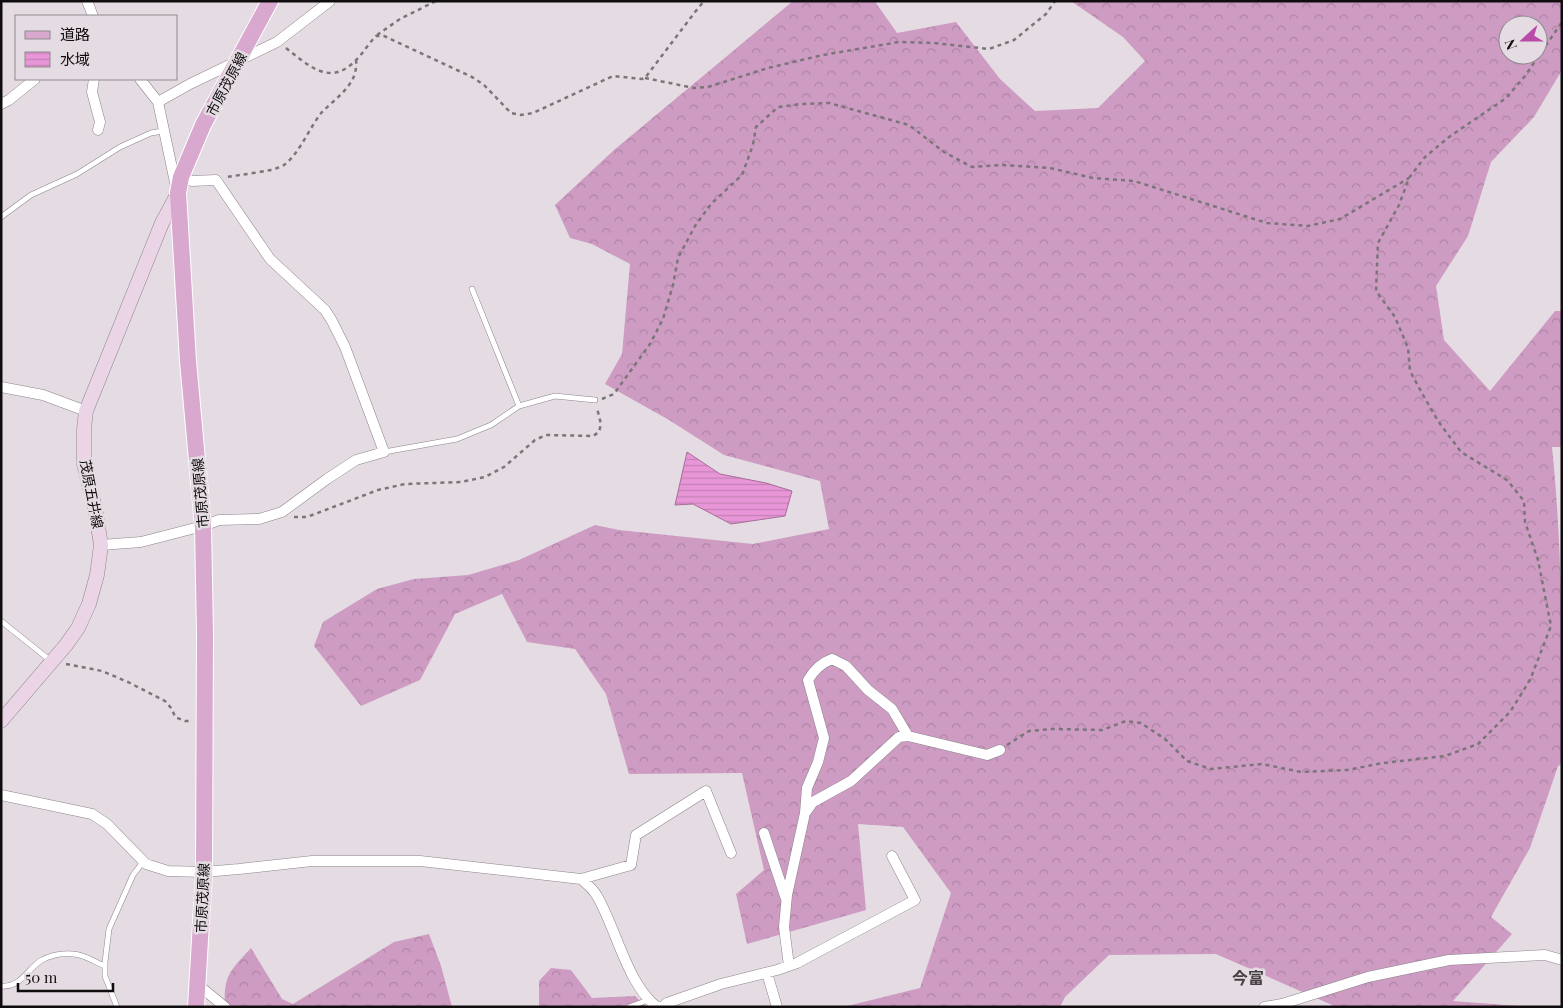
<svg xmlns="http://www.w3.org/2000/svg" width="1563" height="1008" viewBox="0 0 1563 1008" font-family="'Playfair Display','Noto Sans JP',serif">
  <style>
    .forest { fill: url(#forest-crowns); fill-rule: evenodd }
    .water { fill: url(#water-rules); stroke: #a76d9b }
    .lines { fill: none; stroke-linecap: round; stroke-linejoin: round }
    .lane-casing { stroke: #8b848a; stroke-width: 6 }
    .street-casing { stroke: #8b848a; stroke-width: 11 }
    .secondary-casing { stroke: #8b848a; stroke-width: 15 }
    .primary-casing { stroke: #fff; stroke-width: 18 }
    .path { stroke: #7b7579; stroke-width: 2.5; stroke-dasharray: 4 4; stroke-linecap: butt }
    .lane { stroke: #fff; stroke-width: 5 }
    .street { stroke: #fff; stroke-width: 10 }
    .secondary { stroke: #ecd4e7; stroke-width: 14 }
    .primary { stroke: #d8a8ce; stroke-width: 16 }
    .labels { text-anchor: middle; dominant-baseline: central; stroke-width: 5; stroke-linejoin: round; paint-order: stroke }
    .street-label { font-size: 14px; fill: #100d0f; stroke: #e4dce2 }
    .quarter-label { font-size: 16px; font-weight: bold; fill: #464045; stroke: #e4dce2 }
  </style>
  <defs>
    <pattern id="forest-crowns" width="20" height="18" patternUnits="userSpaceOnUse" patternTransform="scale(1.25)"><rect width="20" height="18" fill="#ce9bc3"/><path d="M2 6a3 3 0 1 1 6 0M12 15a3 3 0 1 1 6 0" fill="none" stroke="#b084a6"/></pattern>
    <pattern id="water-rules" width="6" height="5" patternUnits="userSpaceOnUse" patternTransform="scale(1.25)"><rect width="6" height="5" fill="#e896d7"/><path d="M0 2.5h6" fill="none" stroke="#c680b7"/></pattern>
  </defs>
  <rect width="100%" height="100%" fill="#e4dce2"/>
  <!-- forest -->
  <path class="forest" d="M793,1H877L876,3L897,33L956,22L1000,79L1035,111L1098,108L1145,61L1123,37L1071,1H1562V70L1534,117L1491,162L1468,236L1436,286L1444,340L1490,391L1555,311H1562V447H1552C1563,552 1562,658 1562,764L1558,766L1530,848L1491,917L1512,934L1453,1001L1531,1007H1330L1332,1005L1216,954L1109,955L1065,997L1060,1007H843L920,988L951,893L903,827L858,824L866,910L747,944L736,894L764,870L742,773L629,774L606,694L575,649L527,642L502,594L455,614L420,680L361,706L314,646L323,622L377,589L414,579L468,575L519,560L595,525L619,530L753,544L829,529L820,481L724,455L669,420L605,384L622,354L630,264L592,244L570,238L555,205L614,150ZM1508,25H1538V55H1508Z
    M429,934L441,966L452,1007H225C223,975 231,970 251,948L282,999L293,1004L394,942Z
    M551,968L571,970L592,998L635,996L647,1007H539V981Z"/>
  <!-- water -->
  <path class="water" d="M687,452L720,474L766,483L792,491L785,516L731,524L693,504L675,505Z"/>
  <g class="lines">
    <defs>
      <path id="lane" d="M1,217L31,195L77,174L120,147L151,133L163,131
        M472,289L519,406
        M384,452L457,439L491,425L519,406L555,396L595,400
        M1,621L51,661
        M1,986C21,988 28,968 42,960C51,955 63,953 73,954C83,954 95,962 105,966
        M117,1007L105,976V962L109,929L133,875L143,862
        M629,1007L648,1000"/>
      <path id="street" d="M87,1L93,16
        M94,79L92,92L100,122L98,130
        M140,79L158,102L176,187
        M158,102L190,84L277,42L330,1
        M1,104L9,100L35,79
        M1,387L43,395L86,411
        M101,545L141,542L203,526L219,520L259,519L282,512L327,479L356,460L384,452L345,347L332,321L325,310L270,259L216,180L192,181L181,177
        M1,795L92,814L107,824L146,864L168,871L204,872L239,869L312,861H420L581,879C587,884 594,890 597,896C616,928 627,984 657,1007
        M805,813L813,802L851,781L899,737L908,736
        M764,833L786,899
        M581,879L631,865L636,835L706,791L731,853
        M789,966L784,927L787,895L805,813L807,788L818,762L824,738L808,680C814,670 821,663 832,659L846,666L868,690L892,709L908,736L987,755L1000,750
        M767,973L777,1007
        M197,984L225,1007
        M662,1007L667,1003L721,984L777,970L797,963L915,900L892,856
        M1264,1007L1282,1004L1368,977L1449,960L1545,955L1562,960"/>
      <path id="secondary" d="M1,721L66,645L78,628L89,604L97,575L101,545L95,508L84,464V429L86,411L162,223L178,193"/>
      <path id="primary" d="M196,1007L204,872L205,634L203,526L188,361L178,193L181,177L203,125L270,1"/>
    </defs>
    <!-- lane casing -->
    <use href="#lane" class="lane-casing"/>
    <!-- street casing -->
    <use href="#street" class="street-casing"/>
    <!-- secondary casing -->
    <use href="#secondary" class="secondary-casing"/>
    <!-- primary casing -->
    <use href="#primary" class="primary-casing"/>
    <!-- path -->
    <path class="path" d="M377,35L400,19L436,1
      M286,48C307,64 328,86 353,63C362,55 368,44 376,36H384L472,77L484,85L511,113L521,115L533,113L613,76L642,79L645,78L695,12L704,1
      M645,78L694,88L708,87L768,68L823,55L899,42L934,43L989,49L1014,40L1046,14L1055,1
      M228,177C242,174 273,172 284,165C300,153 309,128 322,112C331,103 342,95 349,85C355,77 357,68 356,59
      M602,399L614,394L650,344L663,319L673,285L678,258L695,226L711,204L742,175L753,145L756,127L778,107L801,104L829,103L909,125L944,152L972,167L1001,165L1050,168L1093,178L1134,181L1267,223L1308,226L1340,219L1409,178
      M294,517H307L378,490L405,484L461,482L485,477L504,467L535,440L546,435L593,436L599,432L601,424L597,408
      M66,664L102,671L128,682L165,701L172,709L175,717L185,721H190
      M1007,745L1029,731L1053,729L1102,730L1126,721L1141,723L1165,739L1187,761L1211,769L1262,764L1301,772L1347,770L1383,763L1445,756L1478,744L1510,712L1530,680L1551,626L1538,560L1525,522L1524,501L1507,480L1461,452L1438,421L1423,395L1410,371L1408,348L1395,317L1376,291L1378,243L1399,205L1409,178L1425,157L1449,137L1506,98L1525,76L1562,22"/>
    <!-- lane -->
    <use href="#lane" class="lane"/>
    <!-- street -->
    <use href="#street" class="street"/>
    <!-- secondary -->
    <use href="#secondary" class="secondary"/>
    <!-- primary -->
    <use href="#primary" class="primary"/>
  </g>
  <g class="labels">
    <!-- street labels -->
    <g class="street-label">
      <text transform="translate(226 84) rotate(-62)">市原茂原線</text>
      <text transform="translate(200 493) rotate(-95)">市原茂原線</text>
      <text transform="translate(92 494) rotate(79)">茂原五井線</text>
      <text transform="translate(202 898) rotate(-87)">市原茂原線</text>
    </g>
    <!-- quarter labels -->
    <g class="quarter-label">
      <text x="1248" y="977">今富</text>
    </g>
  </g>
  <!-- border -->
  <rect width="1563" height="1008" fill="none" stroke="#100d0f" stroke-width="5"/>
  <!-- legend -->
  <rect x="15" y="15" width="162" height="65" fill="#e4dce2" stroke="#8f898e"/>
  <rect x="25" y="31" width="25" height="8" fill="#d8a8ce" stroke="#8f898e"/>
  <text x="60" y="40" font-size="15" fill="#100d0f">道路</text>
  <rect x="25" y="52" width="25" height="15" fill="url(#water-rules)" stroke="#8f898e"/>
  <text x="60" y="65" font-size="15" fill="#100d0f">水域</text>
  <!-- north arrow -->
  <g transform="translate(1523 40) rotate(249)"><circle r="24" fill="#e4dce2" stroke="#8f898e"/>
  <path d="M0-4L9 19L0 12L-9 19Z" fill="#b94aa7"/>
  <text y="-8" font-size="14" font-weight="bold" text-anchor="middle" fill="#100d0f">N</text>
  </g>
  <!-- scale -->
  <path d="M18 983v8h95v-8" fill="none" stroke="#100d0f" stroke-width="2.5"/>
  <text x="25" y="983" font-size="15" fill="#100d0f" stroke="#e4dce2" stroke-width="4" paint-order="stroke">50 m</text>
</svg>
